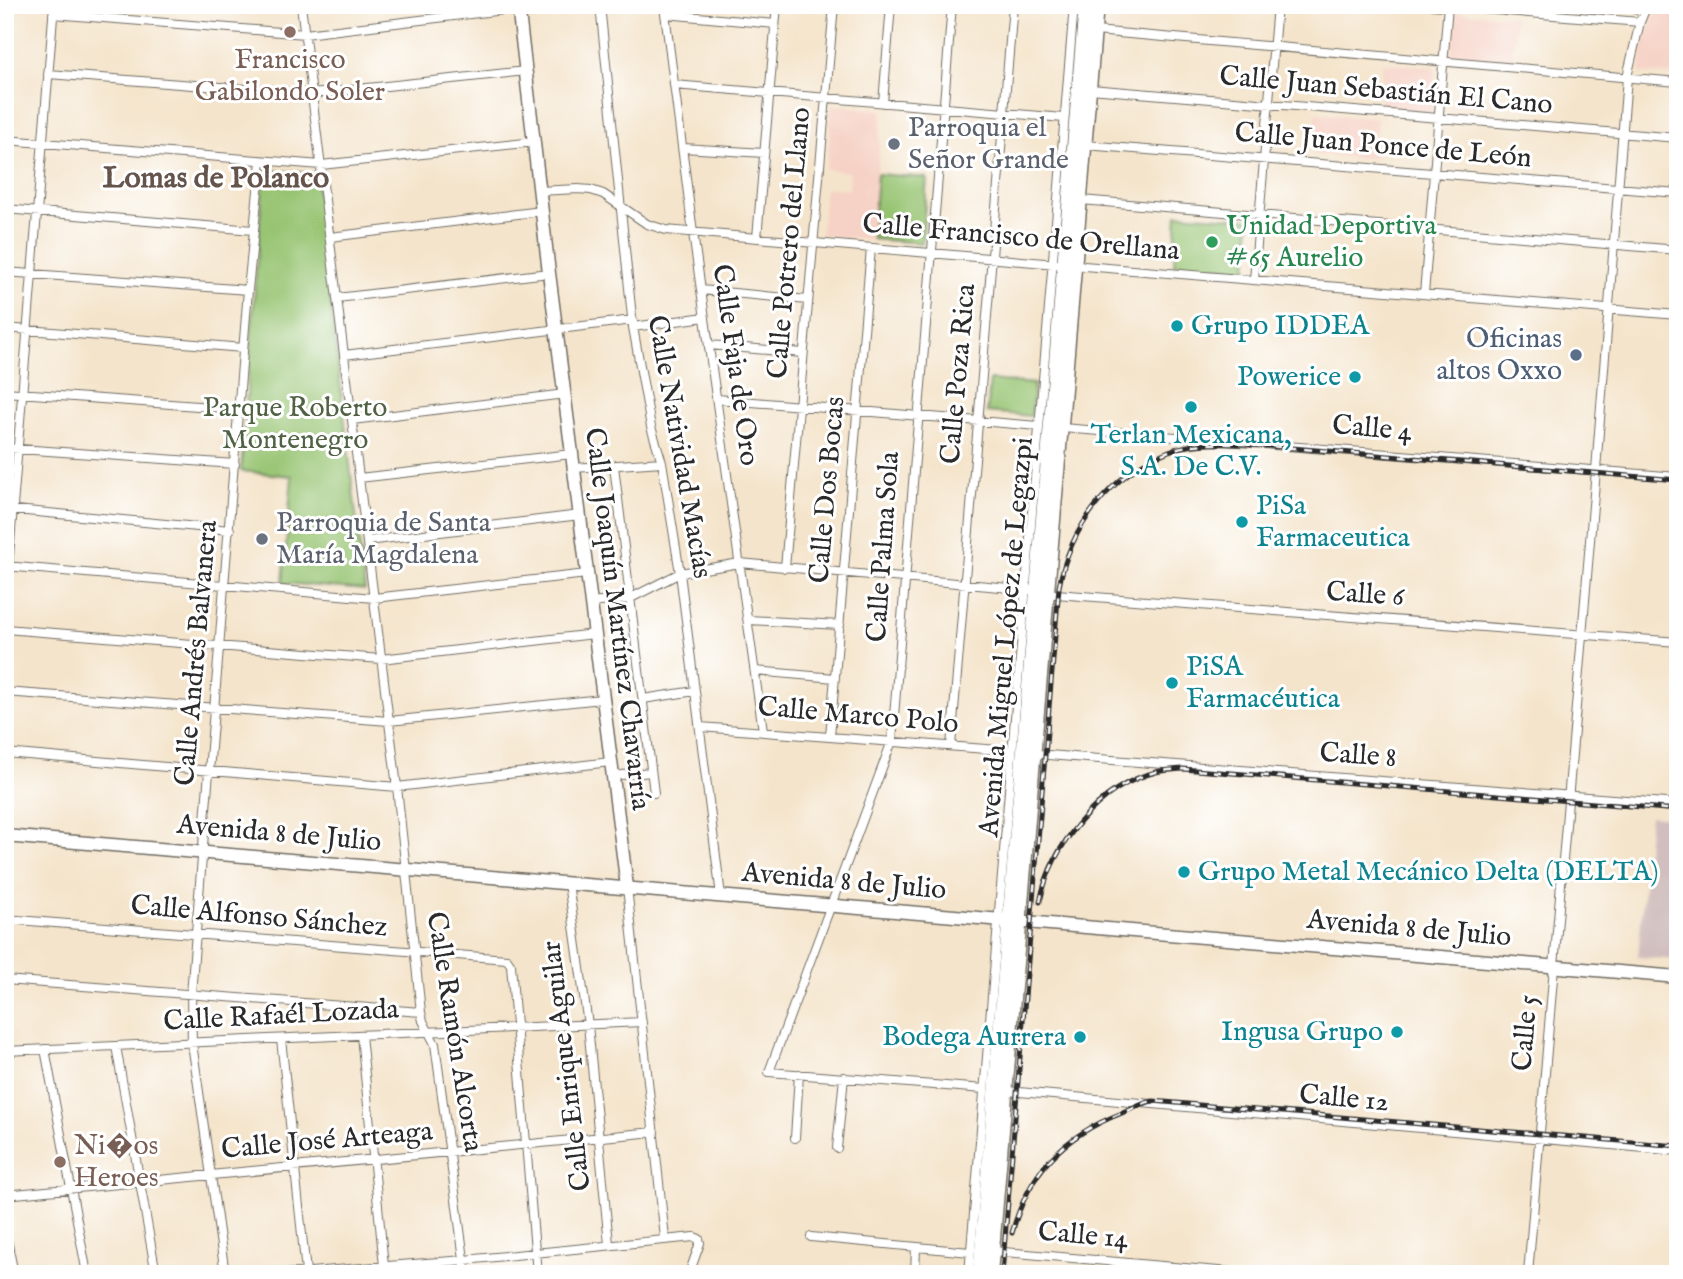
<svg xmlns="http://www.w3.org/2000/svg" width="1683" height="1279" viewBox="0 0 1683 1279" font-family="'IM FELL English',serif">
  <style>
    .built { fill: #f6d1c5 }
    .industrial { fill: #d1bfbf }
    .green { fill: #97c472; stroke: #61784e; stroke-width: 2 }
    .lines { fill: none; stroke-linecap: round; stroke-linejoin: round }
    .street-casing { stroke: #716c63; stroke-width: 10 }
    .secondary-casing { stroke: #716c63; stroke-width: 15 }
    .primary-casing { stroke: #716c63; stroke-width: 15 }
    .street { stroke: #fff; stroke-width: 8 }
    .secondary { stroke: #fff; stroke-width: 12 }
    .primary { stroke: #fff; stroke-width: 12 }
    .rail-casing { stroke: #2b2b2b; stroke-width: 5 }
    .rail { stroke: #fff; stroke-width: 2.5; stroke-dasharray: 8; stroke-linecap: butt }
    .education-dot { fill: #8d6e63; stroke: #fff; stroke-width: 2.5 }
    .worship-dot { fill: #6b7280; stroke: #fff; stroke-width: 2.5 }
    .leisure-dot { fill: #2e9e5b; stroke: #fff; stroke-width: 2.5 }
    .culture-dot { fill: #0f9aa8; stroke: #fff; stroke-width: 2.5 }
    .service-dot { fill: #5c6f8a; stroke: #fff; stroke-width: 2.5 }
    .labels { text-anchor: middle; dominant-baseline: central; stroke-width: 6; stroke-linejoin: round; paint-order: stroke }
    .education-label { font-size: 28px; fill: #785e54; stroke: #fff }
    .street-label { font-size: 28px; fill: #2b2b2b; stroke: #fff }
    .worship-label { font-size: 28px; fill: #5b616d; stroke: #fff; text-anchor: start }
    .leisure-label { font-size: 28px; fill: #27864d; stroke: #fff; text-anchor: start }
    .culture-label { font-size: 28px; fill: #0d838f; stroke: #fff; text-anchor: start }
    .service-label { font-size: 28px; fill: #4e5e75; stroke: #fff; text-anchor: end }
    .park-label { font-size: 28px; fill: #516144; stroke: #fff }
    .neighbourhood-label { font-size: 30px; font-weight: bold; fill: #65544c; stroke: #fff }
  </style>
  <rect width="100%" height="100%" fill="#fff"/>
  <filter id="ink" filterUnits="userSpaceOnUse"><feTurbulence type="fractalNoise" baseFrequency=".0143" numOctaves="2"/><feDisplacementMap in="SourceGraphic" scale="14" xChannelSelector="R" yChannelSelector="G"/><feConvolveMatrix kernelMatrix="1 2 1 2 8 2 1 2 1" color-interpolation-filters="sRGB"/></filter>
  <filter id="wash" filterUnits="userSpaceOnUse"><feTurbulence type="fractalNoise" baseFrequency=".00686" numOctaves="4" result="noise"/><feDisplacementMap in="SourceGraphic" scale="28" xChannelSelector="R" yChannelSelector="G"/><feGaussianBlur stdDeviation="1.57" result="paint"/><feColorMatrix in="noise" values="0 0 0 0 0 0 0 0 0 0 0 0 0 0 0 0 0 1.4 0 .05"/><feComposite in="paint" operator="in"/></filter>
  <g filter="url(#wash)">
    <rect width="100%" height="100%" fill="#f4e4cb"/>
    <!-- built -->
    <path class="built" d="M1658,5H1678V75L1640,73L1642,49Z
      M1454,12L1515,17L1512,60L1451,55Z
      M1383,63L1435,67L1432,112L1380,108Z
      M832,105L882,110L872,239L821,235L825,188L849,189L850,172L826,169Z
      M1316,113L1377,119L1374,159L1313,154Z"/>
    <!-- industrial -->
    <path class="industrial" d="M1650,816L1678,819V960L1638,957Z"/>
    <!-- green -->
    <path class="green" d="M264,170L315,173L365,590L283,583L292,476L241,471Z
      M877,174L927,178L922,243L872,239Z
      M1177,214L1250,219L1247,269L1174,264Z
      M990,380L1034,384L1031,416L987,412Z"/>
  </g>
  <g filter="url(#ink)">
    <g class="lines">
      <defs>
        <path id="street" d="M301,5L397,787L421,1012L423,1021L435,1044L466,1274
          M600,5L633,327L651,427L662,462L680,573L721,896
          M664,5L693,233L763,731
          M952,5L892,741L769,1072L984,1089
          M1432,5L1640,22
          M1628,5L1644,12
          M53,14L305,34L519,8
          M665,14L775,24
          M1095,31L1678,82
          M48,74L312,94L526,71
          M674,85L1064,118
          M1090,89L1678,138
          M883,103L891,5
          M5,140L321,165L534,142
          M1085,145L1678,193
          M683,148L764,153
          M539,191L578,189L591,190L603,194L647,224L666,230L1056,264
          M1081,200L1678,250
          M5,209L253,230
          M330,237L542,211
          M757,238L777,5
          M1072,265L1678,315
          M5,272L248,290
          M1254,280L1277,5
          M701,290L808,300
          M1424,294L1448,5
          M337,298L549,273
          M633,327L705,317
          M5,328L243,348
          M709,345L803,353
          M344,355L633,320
          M5,392L239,409
          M717,399L1039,426
          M352,420L565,394
          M1062,428L1678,477
          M5,448L235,464
          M614,466L654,793
          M574,468L662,462
          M359,478L572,454
          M5,509L230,530
          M367,541L580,515
          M5,566L374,598L587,574
          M785,568L834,5
          M1043,593L1678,642
          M591,603L629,599L680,573L740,563L1031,590
          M5,604L54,5
          M748,620L840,625
          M5,629L381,659L594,634
          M755,671L835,678
          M5,692L389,721L602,699
          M643,699L695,691
          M700,727L1012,751
          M830,736L871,248
          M951,746L1013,5
          M5,753L397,787L610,762
          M1035,754L1678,804
          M612,776L651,772
          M568,883L588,1025L609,1244
          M627,887L665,1238
          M5,919L507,959L511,965L537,1274
          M5,980L421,1012
          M361,1035L384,1266
          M281,1039L306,1272
          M116,1046L156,1274
          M45,1049L87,1274
          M5,1051L642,1022
          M1007,1091L1678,1151
          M795,1138L799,1074
          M837,1148L844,1077
          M5,1195L654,1132
          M5,1230L14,1274
          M811,1237L970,1252
          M993,1251L1252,1274
          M225,1274L192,1043L191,994L248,290L261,161
          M285,1274L465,1260L694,1237L699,1239L700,1243L689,1274
          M915,1274L916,1247
          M969,1274L1074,5
          M1528,1274L1596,470L1627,77L1640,22L1647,5"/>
        <path id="secondary" d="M518,5L549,273L627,887
          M979,1274L1085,5
          M991,1274L1097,5"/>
        <path id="primary" d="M5,836L1678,977"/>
      </defs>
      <!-- street casing -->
      <use href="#street" class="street-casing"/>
      <!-- secondary casing -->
      <use href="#secondary" class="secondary-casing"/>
      <!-- primary casing -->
      <use href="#primary" class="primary-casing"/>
      <!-- street -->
      <use href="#street" class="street"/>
      <!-- secondary -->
      <use href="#secondary" class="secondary"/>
      <!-- primary -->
      <use href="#primary" class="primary"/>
      <defs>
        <path id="rail" d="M1040,902C1051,846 1099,786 1156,772C1165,770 1174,770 1183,769L1678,810
          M1012,1233C1029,1171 1063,1136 1122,1113C1134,1109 1141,1103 1153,1101L1678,1146
          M1002,1274L1059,587C1070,526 1111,474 1169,451C1193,442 1219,444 1244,444L1678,480"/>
      </defs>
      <!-- rail casing -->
      <use href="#rail" class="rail-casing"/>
      <!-- rail -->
      <use href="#rail" class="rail"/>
    </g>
  </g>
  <!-- markers -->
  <g class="education-dot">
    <circle cx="290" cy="32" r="7"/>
    <circle cx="60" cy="1162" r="7"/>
  </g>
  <g class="worship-dot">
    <circle cx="894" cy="144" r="7"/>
    <circle cx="262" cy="539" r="7"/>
  </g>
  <circle class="leisure-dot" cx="1212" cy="242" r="7"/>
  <g class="culture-dot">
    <circle cx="1177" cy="326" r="7"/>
    <circle cx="1355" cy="377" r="7"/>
    <circle cx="1191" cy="407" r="7"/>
    <circle cx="1242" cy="522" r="7"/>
    <circle cx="1172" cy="683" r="7"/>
    <circle cx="1184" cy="872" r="7"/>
    <circle cx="1397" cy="1032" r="7"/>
    <circle cx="1080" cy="1037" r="7"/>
  </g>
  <circle class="service-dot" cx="1576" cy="355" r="7"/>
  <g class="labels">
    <!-- education labels -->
    <g class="education-label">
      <text x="290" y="60">Francisco<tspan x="290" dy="32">Gabilondo Soler</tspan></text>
      <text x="74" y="1146" text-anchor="start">Ni�os<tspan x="74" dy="32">Heroes</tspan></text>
    </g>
    <!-- street labels -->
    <g class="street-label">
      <text transform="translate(1386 91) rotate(5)">Calle Juan Sebastián El Cano</text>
      <text transform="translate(1383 146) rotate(5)">Calle Juan Ponce de León</text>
      <text transform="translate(1021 238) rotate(5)">Calle Francisco de Orellana</text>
      <text transform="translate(790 243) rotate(-85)">Calle Potrero del Llano</text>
      <text transform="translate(735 365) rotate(82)">Calle Faja de Oro</text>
      <text transform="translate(959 374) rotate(-85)">Calle Poza Rica</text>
      <text transform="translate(1372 429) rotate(5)">Calle 4</text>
      <text transform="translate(679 447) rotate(80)">Calle Natividad Macías</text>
      <text transform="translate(828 490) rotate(-85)">Calle Dos Bocas</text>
      <text transform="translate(884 547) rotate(-86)">Calle Palma Sola</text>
      <text transform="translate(1365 595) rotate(4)">Calle 6</text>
      <text transform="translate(617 619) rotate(83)">Calle Joaquín Martínez Chavarría</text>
      <text transform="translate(1007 637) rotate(-85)">Avenida Miguel López de Legazpi</text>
      <text transform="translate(197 653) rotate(-85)">Calle Andrés Balvanera</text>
      <text transform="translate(858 716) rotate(5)">Calle Marco Polo</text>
      <text transform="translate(1358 756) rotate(4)">Calle 8</text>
      <text transform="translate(279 834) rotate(5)">Avenida 8 de Julio</text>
      <text transform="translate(844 882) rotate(5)">Avenida 8 de Julio</text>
      <text transform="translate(259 917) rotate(5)">Calle Alfonso Sánchez</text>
      <text transform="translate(1409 929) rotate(5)">Avenida 8 de Julio</text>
      <text transform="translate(281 1016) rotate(-3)">Calle Rafaél Lozada</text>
      <text transform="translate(454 1032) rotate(81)">Calle Ramón Alcorta</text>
      <text transform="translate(1526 1033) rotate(-85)">Calle 5</text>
      <text transform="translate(567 1066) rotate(-97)">Calle Enrique Aguilar</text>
      <text transform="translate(1344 1099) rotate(5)">Calle 12</text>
      <text transform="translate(327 1141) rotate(-5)">Calle José Arteaga</text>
      <text transform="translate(1083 1236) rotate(5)">Calle 14</text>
    </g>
    <!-- worship labels -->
    <g class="worship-label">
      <text x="908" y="128">Parroquia el<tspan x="908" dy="32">Señor Grande</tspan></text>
      <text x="276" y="523">Parroquia de Santa<tspan x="276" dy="32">María Magdalena</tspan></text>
    </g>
    <!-- leisure labels -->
    <g class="leisure-label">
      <text x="1226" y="226">Unidad Deportiva<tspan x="1226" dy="32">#65 Aurelio</tspan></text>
    </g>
    <!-- culture labels -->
    <g class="culture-label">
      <text x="1191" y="326">Grupo IDDEA</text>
      <text x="1341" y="377" text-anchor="end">Powerice</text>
      <text x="1191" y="435" text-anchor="middle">Terlan Mexicana,<tspan x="1191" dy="32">S.A. De C.V.</tspan></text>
      <text x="1256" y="506">PiSa<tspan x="1256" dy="32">Farmaceutica</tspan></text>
      <text x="1186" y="667">PiSA<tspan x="1186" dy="32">Farmacéutica</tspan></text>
      <text x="1198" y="872">Grupo Metal Mecánico Delta (DELTA)</text>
      <text x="1383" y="1032" text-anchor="end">Ingusa Grupo</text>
      <text x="1066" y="1037" text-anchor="end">Bodega Aurrera</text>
    </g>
    <!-- service labels -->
    <g class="service-label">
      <text x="1562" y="339">Oficinas<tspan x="1562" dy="32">altos Oxxo</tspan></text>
    </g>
    <!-- park labels -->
    <g class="park-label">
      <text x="295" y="408">Parque Roberto<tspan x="295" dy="32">Montenegro</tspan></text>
    </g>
    <!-- neighbourhood labels -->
    <g class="neighbourhood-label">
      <text x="216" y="179">Lomas de Polanco</text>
    </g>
  </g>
  <!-- margin -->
  <rect width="1683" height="1279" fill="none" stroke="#fff" stroke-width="28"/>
</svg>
